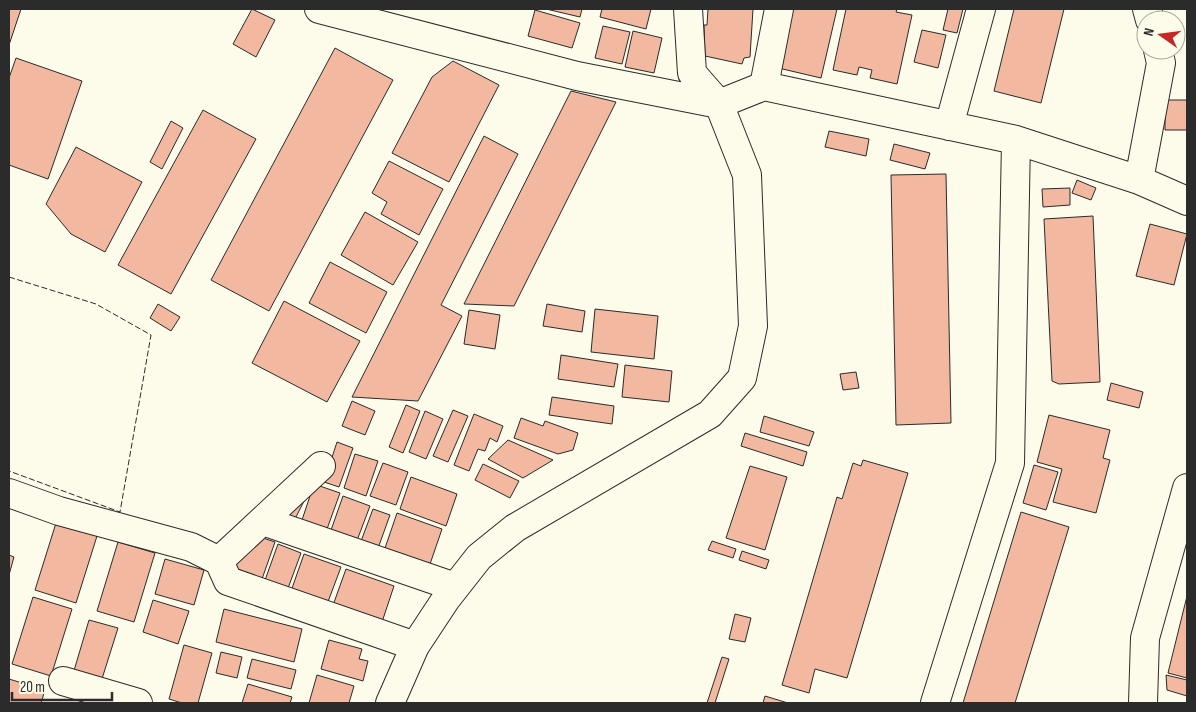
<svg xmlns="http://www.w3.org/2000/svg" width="1196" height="712" viewBox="0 0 1196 712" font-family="'Sofia Sans Condensed',sans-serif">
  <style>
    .building { fill: #f2b8a0; stroke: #2b2b2b }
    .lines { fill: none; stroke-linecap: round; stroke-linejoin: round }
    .street-casing { stroke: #2b2b2b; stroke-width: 30 }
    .street { stroke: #fdfbea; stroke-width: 28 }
    .fence { stroke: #2b2b2b; stroke-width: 1; stroke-dasharray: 6 2.5; stroke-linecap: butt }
  </style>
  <rect width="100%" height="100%" fill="#fdfbea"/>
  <!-- building -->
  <path class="building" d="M9,9H21L9,45Z
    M252,9L275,20L256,57L233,44Z
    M546,9H582L580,17Z
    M602,9H651L646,29L600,17Z
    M708,9H753L750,57L744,58L742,64L705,56L704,25H707Z
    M788,9H837L821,78L774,67Z
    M846,9H897L896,12L912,15L897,84L870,78L872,70L859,67L857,75L833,70Z
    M948,9H963L957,33L943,30Z
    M1014,9H1064L1041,103L994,91Z
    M535,10L580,23L572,48L528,36Z
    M603,26L630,32L622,64L595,58Z
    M922,30L946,35L938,68L914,62Z
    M633,31L662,38L654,73L625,67Z
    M335,48L393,80L269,311L211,280Z
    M16,58L82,81L48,179L9,165V78Z
    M453,61L499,85L449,182L392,153L432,77Z
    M571,91L616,102L514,306L464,304Z
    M1165,100H1187V130H1165Z
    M203,110L256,139L171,294L118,265Z
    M171,121L183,128L162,169L150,162Z
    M829,131L869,139L866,156L825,147Z
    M484,136L518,154L441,305L462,316L418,401L352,397Z
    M894,144L930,153L925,169L890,160Z
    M76,147L142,182L105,252L71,234L46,204Z
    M389,161L443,189L419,235L381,214L387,202L372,193Z
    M946,174L951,423L896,425L891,175Z
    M1077,180L1096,188L1091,200L1072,193Z
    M1070,188V205L1043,207L1042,189Z
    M365,212L418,242L393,285L341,255Z
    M1093,216L1100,382L1059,384L1052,381L1044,219Z
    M1150,224L1187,234L1174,285L1136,276Z
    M330,262L387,292L366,333L309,303Z
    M284,301L360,341L327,402L252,363Z
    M158,304L180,317L171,331L150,318Z
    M547,304L585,311L582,332L543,326Z
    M595,309L658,316L654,359L591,352Z
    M469,310L500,315L495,349L464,344Z
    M561,355L618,364L614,387L558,379Z
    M625,365L672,371L669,402L622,397Z
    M856,372L859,388L843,390L840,374Z
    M1111,383L1143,392L1139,408L1107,400Z
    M552,397L614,406L612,424L549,415Z
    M352,401L375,411L365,435L342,426Z
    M406,405L420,411L403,453L389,447Z
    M453,410L468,416L448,462L433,456Z
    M425,411L443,419L426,459L409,452Z
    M474,414L503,426L497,442L490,438L485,451L478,449L469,471L454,465Z
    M1049,415L1110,430L1103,458L1110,460L1096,513L1053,502L1062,469L1037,462Z
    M764,416L814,432L809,446L760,432Z
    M521,418L543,426L545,421L578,433L573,450L558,454L514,438Z
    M745,433L807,452L803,466L741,446Z
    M508,440L553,460L523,478L488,459Z
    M337,442L353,448L339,487L324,482Z
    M355,454L378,461L366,496L344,488Z
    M863,460L908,473L847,678L815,669L809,693L782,685L837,497L842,499L853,463L861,466Z
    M383,463L408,472L396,505L370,496Z
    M483,464L519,481L510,498L475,480Z
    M1034,465L1058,472L1046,510L1023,503Z
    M750,466L787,477L765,550L726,538Z
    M411,477L457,494L446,526L400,509Z
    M314,484L340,493L327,529L302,520Z
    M308,493L295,519L279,512Z
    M343,496L370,506L356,543L330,533Z
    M373,509L390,515L377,551L360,544Z
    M1021,512L1069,527L1015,703H963Z
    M397,513L442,529L428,570L383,554Z
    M56,523L97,536L76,603L35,590Z
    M257,536L275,542L262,579L235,568L242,550Z
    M712,541L736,549L733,558L708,550Z
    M118,542L155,553L134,622L97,611Z
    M278,544L301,553L287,591L264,583Z
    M742,551L769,560L766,569L739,560Z
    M304,554L341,567L326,607L290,594Z
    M9,555L14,557L9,575Z
    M165,559L204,570L194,605L155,594Z
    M346,569L394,586L381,625L332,608Z
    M1187,596V678L1168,673Z
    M33,597L72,609L51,676L12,664Z
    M153,600L189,611L178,644L143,632Z
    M224,609L302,629L294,662L216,642Z
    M735,614L751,618L745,642L729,639Z
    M89,620L118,628L101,682L73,674Z
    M329,640L362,649L359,659L368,661L363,681L321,669Z
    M184,645L212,653L198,703H182L169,699Z
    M221,652L242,657L237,678L216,673Z
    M722,657L729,659L715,703H707Z
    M252,659L296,670L291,689L247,678Z
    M317,675L354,686L349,703H309Z
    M1166,675L1187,680V696L1167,690Z
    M9,679L45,690L41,703H9Z
    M248,684L292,697L290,703H242Z
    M765,696L788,703H763Z"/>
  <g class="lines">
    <defs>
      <path id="street" d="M319,9L577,76L719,104L764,86L1016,140L1139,180L1187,201
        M1147,9L1150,20
        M764,86L779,9
        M949,126L981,9
        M1139,180L1161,63L1158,50
        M9,493L59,511L191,547L219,561L228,581L415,646
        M263,521L455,587
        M219,561L321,466
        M63,681L138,703
        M390,703L415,646L446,599L479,557L515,528L710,414L742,378L753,326L747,175L719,104L692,73L688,9
        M935,703L1010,463L1016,140
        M1143,703L1145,638L1187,488"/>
    </defs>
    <!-- street casing -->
    <use href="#street" class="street-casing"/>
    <!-- street -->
    <use href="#street" class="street"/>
    <!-- fence -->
    <path class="fence" d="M9,277L96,304L151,335L120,512L9,471"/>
  </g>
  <!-- border -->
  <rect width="1196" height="712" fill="none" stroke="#2b2b2b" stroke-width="20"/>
  <!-- north arrow -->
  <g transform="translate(1161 35) rotate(284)"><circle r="24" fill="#fdfbea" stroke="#a9a89e"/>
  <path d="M0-4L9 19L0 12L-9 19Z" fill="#c62828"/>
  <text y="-8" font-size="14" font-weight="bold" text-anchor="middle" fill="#2b2b2b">N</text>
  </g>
  <!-- scale -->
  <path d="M12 692v8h100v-8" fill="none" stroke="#2b2b2b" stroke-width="2.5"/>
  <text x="20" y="692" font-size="15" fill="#2b2b2b" stroke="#fdfbea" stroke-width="4" paint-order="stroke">20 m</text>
</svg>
